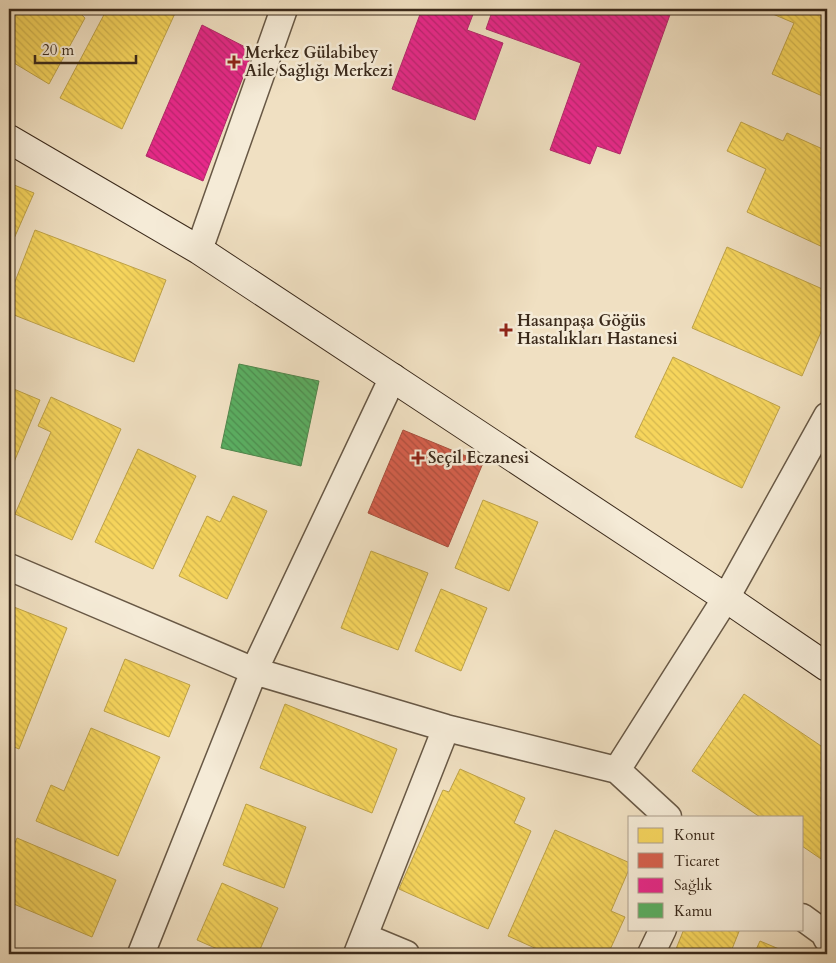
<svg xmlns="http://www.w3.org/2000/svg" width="836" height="963" viewBox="0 0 836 963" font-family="Cardo,serif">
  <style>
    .homes { fill: url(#homes-back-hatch); stroke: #bea248 }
    .shops { fill: url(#shops-back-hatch); stroke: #a8503e }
    .health { fill: url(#health-back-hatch); stroke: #b32969 }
    .public { fill: url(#public-back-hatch); stroke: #51864c }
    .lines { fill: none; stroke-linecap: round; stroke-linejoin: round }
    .street-casing { stroke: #685845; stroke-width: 29 }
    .secondary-casing { stroke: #3b2a1b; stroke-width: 30 }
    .street { stroke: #f5ebd7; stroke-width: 26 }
    .secondary { stroke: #f5ebd7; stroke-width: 28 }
    .poi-dot { fill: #8f2418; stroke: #f5ebd7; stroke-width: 2 }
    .labels { text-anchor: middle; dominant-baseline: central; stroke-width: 5; stroke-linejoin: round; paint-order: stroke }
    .poi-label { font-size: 16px; font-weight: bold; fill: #3b2a1b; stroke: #f5ebd7; text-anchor: start }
  </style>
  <defs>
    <pattern id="homes-back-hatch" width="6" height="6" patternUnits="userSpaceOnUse" patternTransform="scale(1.25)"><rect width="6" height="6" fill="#f6d55c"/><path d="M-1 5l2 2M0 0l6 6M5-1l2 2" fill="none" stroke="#d4b74f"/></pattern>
    <pattern id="shops-back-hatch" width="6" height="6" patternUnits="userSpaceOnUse" patternTransform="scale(1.25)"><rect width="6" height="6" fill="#d6604d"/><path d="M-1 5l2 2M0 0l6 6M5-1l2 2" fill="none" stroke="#af4f3f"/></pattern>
    <pattern id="health-back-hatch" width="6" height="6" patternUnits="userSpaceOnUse" patternTransform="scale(1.25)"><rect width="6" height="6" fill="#e7298a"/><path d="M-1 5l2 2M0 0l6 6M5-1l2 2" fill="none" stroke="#bc2370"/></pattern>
    <pattern id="public-back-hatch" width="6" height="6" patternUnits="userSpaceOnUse" patternTransform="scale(1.25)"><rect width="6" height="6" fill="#5aae61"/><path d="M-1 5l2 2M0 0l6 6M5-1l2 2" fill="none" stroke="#4c8e4f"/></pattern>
  </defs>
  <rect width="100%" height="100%" fill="#f0e0c2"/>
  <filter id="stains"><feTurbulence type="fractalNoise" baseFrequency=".004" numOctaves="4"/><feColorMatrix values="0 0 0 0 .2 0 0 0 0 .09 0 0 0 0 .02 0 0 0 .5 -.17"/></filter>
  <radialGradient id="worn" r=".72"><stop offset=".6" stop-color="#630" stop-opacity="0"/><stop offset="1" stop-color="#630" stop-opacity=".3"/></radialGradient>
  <!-- homes -->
  <path class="homes" d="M9,9H76L85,18L49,84L9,60Z
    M107,9H177L122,129L60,98Z
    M761,9H827V98L772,74L794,23Z
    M741,122L783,141L787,133L827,151V249L747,212L766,169L727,151Z
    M9,183L34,193L9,250Z
    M35,230L166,280L134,362L9,313V297Z
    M727,247L827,291V318L802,376L692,328Z
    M673,357L780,407L742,488L635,437Z
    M9,387L40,400L9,474Z
    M51,397L121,429L72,540L15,514L51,432L38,426Z
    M138,449L196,476L153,569L95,542Z
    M233,496L267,511L227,599L179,576L207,516L220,522Z
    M483,500L538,522L509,591L455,568Z
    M371,551L428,573L398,650L341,628Z
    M441,589L487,608L461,671L415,651Z
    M14,607L67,628L19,749L9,745V619Z
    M125,659L190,685L169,737L104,711Z
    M744,694L827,750V754L822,761L827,764V863L802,846V817H760L692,771Z
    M285,704L397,749L372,813L260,768Z
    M91,728L160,757L118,856L36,821L51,785L64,791Z
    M460,769L525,798L514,823L531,831L488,929L399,889L443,790L449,792Z
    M246,804L306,827L284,888L223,865Z
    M555,830L630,863V867L611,911L625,917L608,954H548L508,936Z
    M17,838L116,880L92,937L9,902V842L14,845Z
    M222,883L278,908L258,954H229L197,940Z
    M684,929H740L730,954H674Z
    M760,941L791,954H754Z"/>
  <!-- shops -->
  <path class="shops" d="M403,430L483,463L448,547L368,513Z"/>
  <!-- health -->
  <path class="health" d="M422,9H475L467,30L503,43L475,120L392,89Z
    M493,9H672L620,154L597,146L590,164L550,150L581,63L486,29Z
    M202,25L253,51L203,181L146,156Z"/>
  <!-- public -->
  <path class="public" d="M239,364L319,381L301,466L221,448Z"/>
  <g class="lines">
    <defs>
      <path id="street" d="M199,250L284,9
        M9,567L254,671L446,728L617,770L668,817
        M617,770L726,598L827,416
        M802,917L824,933L827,939
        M365,937L406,954
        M141,954L254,671L393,377
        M357,954L446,728
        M651,954L663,929"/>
      <path id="secondary" d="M9,139L199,250L726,598L827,667"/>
    </defs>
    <!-- street casing -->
    <use href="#street" class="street-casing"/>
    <!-- secondary casing -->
    <use href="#secondary" class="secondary-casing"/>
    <!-- street -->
    <use href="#street" class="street"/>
    <!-- secondary -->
    <use href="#secondary" class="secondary"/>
  </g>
  <!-- markers -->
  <g class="poi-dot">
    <path d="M231.5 54.5h5v5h5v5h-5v5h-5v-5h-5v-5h5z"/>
    <path d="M503.5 322.5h5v5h5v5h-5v5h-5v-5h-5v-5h5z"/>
    <path d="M415.5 450.5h5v5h5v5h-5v5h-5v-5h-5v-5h5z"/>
  </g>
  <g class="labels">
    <!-- poi labels -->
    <g class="poi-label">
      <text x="245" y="53">Merkez Gülabibey<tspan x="245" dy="18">Aile Sağlığı Merkezi</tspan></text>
      <text x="517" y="321">Hasanpaşa Göğüs<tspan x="517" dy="18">Hastalıkları Hastanesi</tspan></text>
      <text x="428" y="458">Seçil Eczanesi</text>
    </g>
  </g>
  <!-- margin -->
  <rect width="836" height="963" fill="none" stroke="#f0e0c2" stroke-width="30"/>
  <rect x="10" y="10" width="816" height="943" fill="none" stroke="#3b2a1b" stroke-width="2.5"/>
  <rect x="15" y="15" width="806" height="933" fill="none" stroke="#3b2a1b"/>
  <!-- legend -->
  <rect x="628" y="816" width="175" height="115" fill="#f5ebd7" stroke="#ab9e8c"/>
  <rect x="638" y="828" width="25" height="15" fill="#f6d55c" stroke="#ab9e8c"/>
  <text x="674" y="840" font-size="15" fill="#3b2a1b">Konut</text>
  <rect x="638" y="853" width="25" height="15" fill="#d6604d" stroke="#ab9e8c"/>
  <text x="674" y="866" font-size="15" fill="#3b2a1b">Ticaret</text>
  <rect x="638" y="878" width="25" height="15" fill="#e7298a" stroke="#ab9e8c"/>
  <text x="674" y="890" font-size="15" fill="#3b2a1b">Sağlık</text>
  <rect x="638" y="903" width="25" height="15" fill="#5aae61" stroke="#ab9e8c"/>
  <text x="674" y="916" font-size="15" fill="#3b2a1b">Kamu</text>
  <!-- scale -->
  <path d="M35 55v8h101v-8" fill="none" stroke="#3b2a1b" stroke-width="2.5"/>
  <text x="42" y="55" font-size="15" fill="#3b2a1b" stroke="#f5ebd7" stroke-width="4" paint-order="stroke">20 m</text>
  <rect width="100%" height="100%" filter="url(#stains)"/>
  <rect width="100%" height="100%" fill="url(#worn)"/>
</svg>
